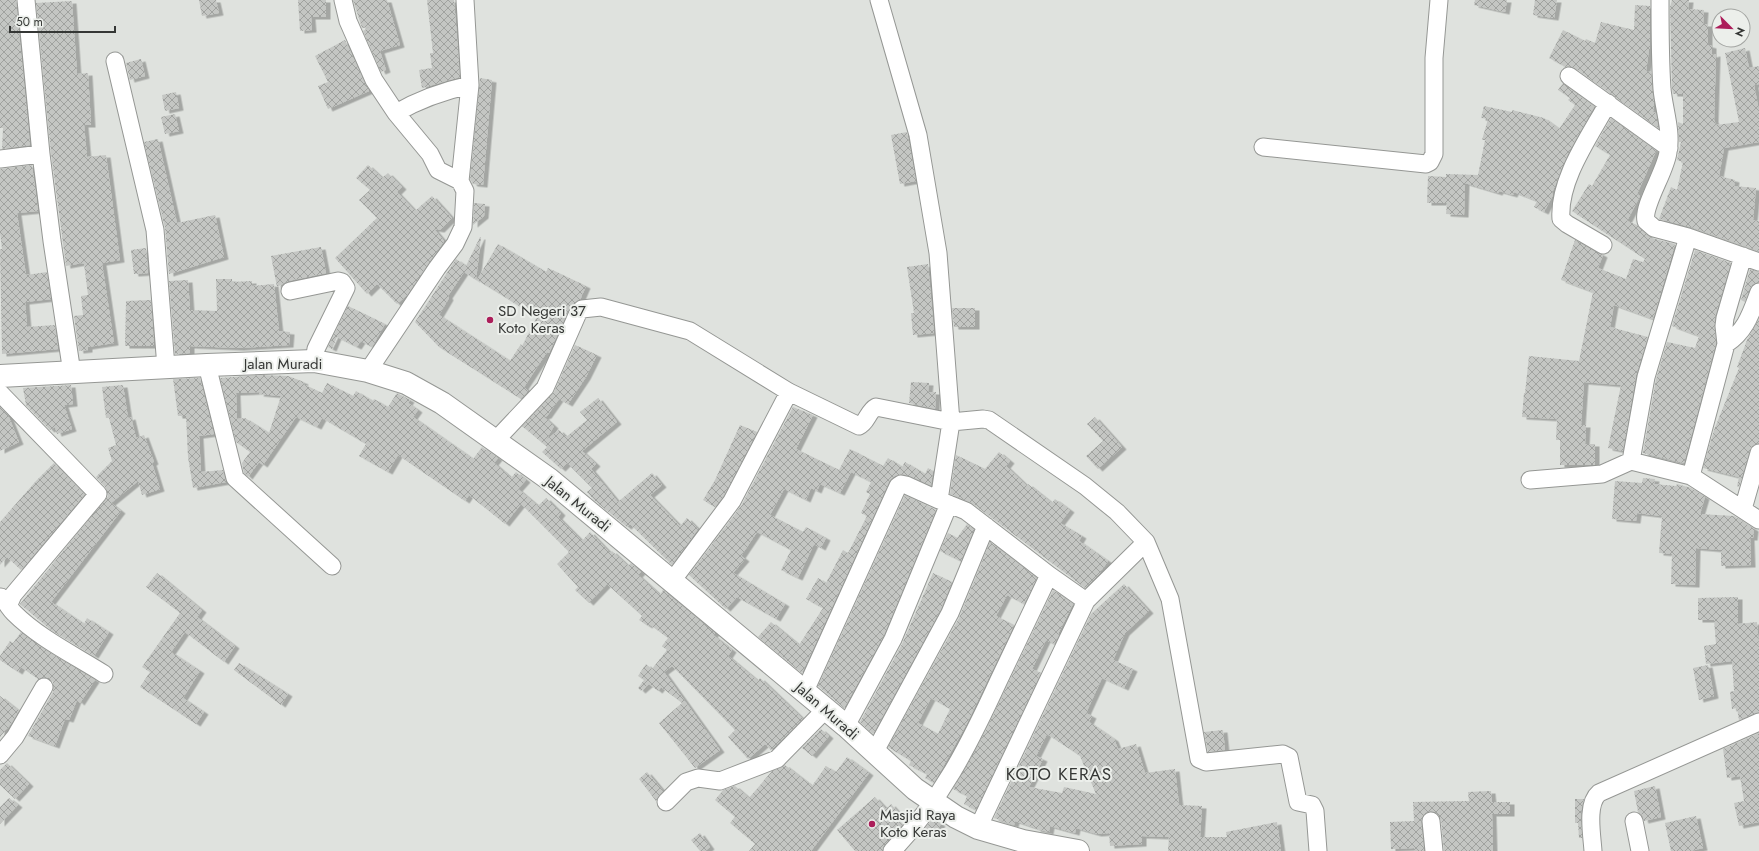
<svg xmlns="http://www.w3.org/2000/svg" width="1759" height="851" viewBox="0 0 1759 851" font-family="Jost,sans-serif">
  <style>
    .building { fill: url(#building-cross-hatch); fill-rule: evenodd; filter: url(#shadow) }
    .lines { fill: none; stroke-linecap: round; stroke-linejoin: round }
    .minor-casing { stroke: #959794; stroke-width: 19 }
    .trunk-casing { stroke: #959794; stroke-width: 24 }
    .minor { stroke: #fff; stroke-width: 17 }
    .trunk { stroke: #fff; stroke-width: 22 }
    .poi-dot { fill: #ac1e5a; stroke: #ecefeb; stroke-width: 1.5 }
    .labels { text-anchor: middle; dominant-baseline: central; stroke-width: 4; stroke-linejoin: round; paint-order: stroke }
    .poi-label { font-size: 15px; fill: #353735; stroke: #ecefeb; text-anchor: start }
    .street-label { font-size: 15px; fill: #353735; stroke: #ecefeb }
    .quarter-label { font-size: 17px; letter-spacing: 1px; fill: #353735; stroke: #ecefeb }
  </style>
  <defs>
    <pattern id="building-cross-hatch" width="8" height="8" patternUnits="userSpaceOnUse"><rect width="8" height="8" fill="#c4c6c3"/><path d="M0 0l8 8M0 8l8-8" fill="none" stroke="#a0a29f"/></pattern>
    <filter id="shadow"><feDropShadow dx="4.5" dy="2.5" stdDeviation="0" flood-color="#0004"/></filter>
  </defs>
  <rect width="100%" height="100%" fill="#dfe2de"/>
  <!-- building -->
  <path class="building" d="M0,0H16L30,145L2,149L3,128H0Z
    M199,0H216L219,13L202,16Z
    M298,0H326V17H311L312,30L300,31Z
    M353,0H387L400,45L380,51L386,70L381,72L363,31L370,27L362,28Z
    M427,0H454L460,77L422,88L419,70L432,68L430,53H433Z
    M1475,0H1507L1505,12L1474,5Z
    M1535,0H1557L1554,18L1533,15Z
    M1672,0H1689L1688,9L1704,10L1703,24H1708V45L1712,46V55L1716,54L1714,120L1716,125L1739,122L1725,53L1745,48L1749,68L1759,66V84L1754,85L1759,111V142L1724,148L1719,176L1735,180L1734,186L1756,188L1753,220L1759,221V251L1691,227L1659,219L1671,187L1677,190L1683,162L1677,160L1681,142H1679L1678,122L1683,124V94H1673L1672,88L1670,7Z
    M72,1L77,74L88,73L91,125H84L87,157L106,155L120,260L102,263L114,343L88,347V350L79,351L74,316L83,315L81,296L88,295L84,264L82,263L66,266L51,153L36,3Z
    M1635,5L1650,6V50H1649L1646,71L1651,72L1654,104L1653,112L1656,113L1658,128L1575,68L1566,67L1549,58L1563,30L1585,41L1586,39L1595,43L1601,22L1634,30Z
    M345,40L369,91L328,109L318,86L328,82L315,56Z
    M141,59L145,76L130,80L126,63Z
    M480,78L492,80L483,185L473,184L470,179Z
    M1563,83L1594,107L1568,154L1552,193L1553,195L1544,212L1534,207L1537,201L1514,192L1513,195L1499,191L1498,193L1465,183L1464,215L1446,214L1447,203H1427L1428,176L1446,177V174L1478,175L1485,140H1482L1488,119L1481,118L1484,106L1512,112V110L1544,118L1559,129L1575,105L1568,100L1570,98L1558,90Z
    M176,92L179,108L165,111L162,95Z
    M175,114L179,131L165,134L161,117Z
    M1611,118L1656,151L1637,194L1640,196L1627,221L1637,225L1651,238L1675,244L1653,319L1614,305L1610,327L1648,337L1636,375L1623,451L1608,448L1621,385L1584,382L1581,425H1586L1585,444H1595V465H1560V440H1556L1557,419L1522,417L1524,393H1525L1529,356L1579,361L1593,292L1561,280L1575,240L1603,255L1598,268L1626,279L1633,259L1643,262L1645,259L1572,211L1589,184L1592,186L1610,155L1595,146Z
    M907,132L916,181L900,184L891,135Z
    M158,139L177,223L215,215L224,257L169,274L165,228L144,142Z
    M32,165L38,211L17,213L26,275L47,272L51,299L25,302L27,327L55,325L58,349L2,354L0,249H2L0,233V169Z
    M368,165L382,178L388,173L402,187L397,192L415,211L432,196L452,218L440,230L434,229L444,241L408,294L397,304L377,284L367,294L335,258L377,218L359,200L370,190L356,178Z
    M474,203L485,204L484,216L473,225Z
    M480,237H481L476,280L464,272L448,296L449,298L439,315L510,361L521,344L522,346L537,317L477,280L498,244L546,272L548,268L586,286L580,300L569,309L549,353L547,352L524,387L528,391L521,399L439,347L415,322L456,259L466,266Z
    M321,247L326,273L288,281L277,287L271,256Z
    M146,248L148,273L134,274L131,250Z
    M1695,250L1731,263L1715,317L1716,343L1684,463L1643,453L1656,379L1667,342L1695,348L1699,336L1672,326Z
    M928,264L934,333L913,335L911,313H914L907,267Z
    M1750,269L1759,272V282L1752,285L1745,302L1741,300Z
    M216,279H232V282L252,281V286L274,284L279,331L290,332L289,345L239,348L190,346V353L175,354L169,281L188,280L190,310L217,311Z
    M151,300L154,346H125L126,301Z
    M348,306L385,324L372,347L361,341L357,347L337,337L332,349L328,347Z
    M952,308H975V327H954Z
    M1759,319V443L1752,446L1750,450L1739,487L1737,486L1739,477L1703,468L1714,430L1739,368L1737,367L1747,340Z
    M575,345L597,355L586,377L568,404L559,399L547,416L544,417L554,426L546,440L559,430L566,437L587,420L580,412L598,398L617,422L582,451L596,464L591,469L618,502L652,473L662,485L650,495L680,526L687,518L698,529L672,565L630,524L627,527L594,500L587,492L592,488L567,463L561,469L542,452L547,447L522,426L554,392Z
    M261,375L288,376L304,382L303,384L322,393L327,383L353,396L356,391L373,401L374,399L388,407L397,393L408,399L410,400L408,403L418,410L413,417L473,459L482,447L498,458L494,463L511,478L516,472L526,480L518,489L538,506L546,498L561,513L558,517L582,541L590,532L610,553L612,551L628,566L631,563L641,572L638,575L660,595L663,590L715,633L713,635L732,650L728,656L758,681L760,678L803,719L771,750L765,744L748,759L728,737L735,730L672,666L664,672L720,750L695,768L659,723L682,703L661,687L658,691L649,684L641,691L638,688L644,680L638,676L646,664L652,669L667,650L662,646L668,638L649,624L648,626L639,620L642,616L607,584L589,603L575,590L578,587L557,564L569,552L521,504L505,524L469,495L465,501L398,455L388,472L359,456L366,444L322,418L317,427L296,417L263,465L259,462L248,477L244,473L242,463L250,452L236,442L220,378ZM260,392L259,394L281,396L269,433L245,418L237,419L236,393Z
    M200,378L214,434L199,436L201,472L223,470L226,482L193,488L188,457L186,416H178L173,379Z
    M911,382L929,383L928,392H936L935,409L909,403Z
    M71,385L73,404L64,405L72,429L57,434L55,427L50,430L26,405L23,388Z
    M123,385L128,418L131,417L136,438L144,435L154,462L152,463L160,489L142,495L138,481L111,503L121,511L51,602L84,624L87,618L109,632L94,656L51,630L20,604L108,496L105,487L96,477L112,461L108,448L116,445L109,418H106L102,387Z
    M0,407L8,415L19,442L0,451Z
    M793,407L813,415L796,449L839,470L850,449L883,466L888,458L902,467L905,462L925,474L928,468L933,471L931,485L903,474L895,476L889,482L802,673L758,637L771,622L799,645L823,608L806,599L818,578L826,583L843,550L848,553L867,516L861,513L870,494L866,492L871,482L851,472L840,493L820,484L817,491L811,488L806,500L784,489L770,515L803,532L806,527L826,538L821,548L814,544L798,578L781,570L791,550L757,532L741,556L745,559L733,573L785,604L776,619L737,597L726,609L689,575L741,506Z
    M1095,417L1122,447L1098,469L1086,456L1103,441L1087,424Z
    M740,425L757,432L724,496L715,507L703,500L715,480Z
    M999,452L1010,461L1006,466L1027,486L1028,484L1052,503L1055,499L1070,510L1060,523L1082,536L1079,541L1108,561L1099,574L1085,588L972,503L950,494L956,455L985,469Z
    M54,463L85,494L21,570L7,557L0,565V522L36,481Z
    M1643,478L1655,479L1654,484L1676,486L1677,484L1691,488L1705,497L1700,514L1734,516L1754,529L1753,538H1750L1751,565L1721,566V550L1696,548L1695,585L1671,584L1672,554L1659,553L1662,516L1637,513L1636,521L1612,519L1615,481L1642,483Z
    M905,495L936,510L884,635L844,708L818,686Z
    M967,524L974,530L961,561L940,551L948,533L957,538Z
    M990,542L1037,578L1024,604L1007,595L996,616L1014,625L967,723L934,783L925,778L927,774L909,765L911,761L888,747L959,618ZM931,698L950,709L938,734L918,723Z
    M157,573L202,610L197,617L235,646L224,662L185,632L171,652L200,671L183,698L204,712L196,724L140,687L150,672L142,667L180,613L146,587Z
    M933,573L952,582L941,609L873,734L860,722L902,644Z
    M1124,584L1149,611L1125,633L1113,660L1133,669L1124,688L1102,678L1086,713L1092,716L1089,722L1114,739L1118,749L1136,744L1145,773L1175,769L1179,805L1202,806L1200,837H1227L1226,832L1277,822L1281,851H1168L1169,837L1142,836V844L1110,846L1109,833L1097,834L1076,828L1075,833L1050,826L1049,832L1036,829V828L1015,821L1014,825L994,818L1091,614ZM1047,734L1080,756L1096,794L1064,787L1062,793L1029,787L1043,759L1036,756Z
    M1053,590L1073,604L1058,634L1059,635L1054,644L1046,640L1032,669L1041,673L976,810L964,804L967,796L953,789L985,732Z
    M1738,597V624L1757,622L1759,646V712L1739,720L1737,708L1732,709L1730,692L1734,691L1732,661L1706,664L1704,646L1716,644L1714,620H1698V598Z
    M21,632L52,654L95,680L80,703L77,700L69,720L65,719L55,746L28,736L53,692V682L49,678L50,675L48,678L38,679L21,667L18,672L0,660V656L10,641L13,643Z
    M239,663L288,694L281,705L234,670Z
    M1708,665L1714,696L1699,700L1693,668Z
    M0,696L19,711L11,724L0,737Z
    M821,729L829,736L812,756L802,748Z
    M1223,730L1225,750L1208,752L1204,732Z
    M1759,733V822L1739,826L1734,803L1744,801L1740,776L1727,778L1723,749Z
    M847,757L869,773L811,851H749L755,844L730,823L735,817L715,800L723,790L735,786L749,798L772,771L785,765L812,786L826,766L836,772Z
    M7,763L29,784L15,799L0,785V770Z
    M647,772L663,791L656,801L639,779Z
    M1655,786L1661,817L1644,821L1642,815L1638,812L1634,791Z
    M1491,791L1492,802H1510V814H1492L1493,851H1444L1441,820L1435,812L1430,811L1425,813L1421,822L1424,851H1414V848L1391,849L1390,822L1414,821L1413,802L1469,801L1468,792Z
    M875,797L886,809L891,804L899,813L894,818L902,826L881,851H855L837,830Z
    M9,798L18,805L0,824V807Z
    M1575,799H1584L1581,811L1582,838H1579L1578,823H1575Z
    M1696,816L1703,848L1690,851H1671L1665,823Z
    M933,819L941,824L934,834L925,828Z
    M700,833L710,847L705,851H700L691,840Z"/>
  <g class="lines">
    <defs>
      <path id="minor" d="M26,0L41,154L52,241L72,373
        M343,0L348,21L374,80L396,113L430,154L438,170L460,181
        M879,0L918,135L938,253L951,422L939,500L966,511L1049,575L1086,601L978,828
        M1660,0C1660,30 1660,59 1662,89C1664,110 1672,131 1668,152C1666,171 1642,206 1646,221L1654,228L1688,237L1759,262
        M115,61L155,230L166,367
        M1569,76L1669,148
        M396,113C420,99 443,91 470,85
        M1263,147L1426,164L1430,162L1434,154V58L1439,0
        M0,159L41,154
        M1603,245L1567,224L1561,219C1558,180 1590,136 1608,103
        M290,291L338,281L342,282L346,288L316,349L314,361
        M1726,344C1746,331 1751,313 1759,292
        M207,365L235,478L332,566
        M368,371L437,268L455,244L463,227L465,191L460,181L470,85L465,0
        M0,393L98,494L13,595L9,604
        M495,441L545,388L578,313L582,309L601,307L690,331L789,392L859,426C867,423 868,411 876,407L951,422L983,419L989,420L1085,486L1117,512L1146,542L1170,599L1199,759L1206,762L1283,754L1289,757L1298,802L1312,805L1315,811L1318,851
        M1631,461L1646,377L1688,237
        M1691,476L1726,344L1724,326L1725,318L1743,256
        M1530,480L1602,474L1631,461L1691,476L1759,520
        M1743,509L1759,453
        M672,581L732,501L789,392
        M1,597C7,603 9,608 14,613C39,638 74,655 104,674
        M1086,601L1146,542
        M805,691L898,486L901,484L906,485L939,500
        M846,726L893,639L949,504
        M874,753L950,613L986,526
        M0,755L15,737L44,687
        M666,802L686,782L698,778L720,781L777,759L826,709
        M1431,821L1434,851
        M1634,821L1640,851
        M892,851C941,801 969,745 998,682C1015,647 1032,611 1049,575
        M1593,851C1592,835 1586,804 1599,793L1759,722"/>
      <path id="trunk" d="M0,376L207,365L314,361L368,371L406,383L442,403L549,479L846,726L915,789L956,817L978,828L1023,841L1078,851"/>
    </defs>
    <!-- minor casing -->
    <use href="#minor" class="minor-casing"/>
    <!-- trunk casing -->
    <use href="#trunk" class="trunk-casing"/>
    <!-- minor -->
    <use href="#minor" class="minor"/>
    <!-- trunk -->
    <use href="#trunk" class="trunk"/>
  </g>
  <!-- markers -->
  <g class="poi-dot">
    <circle cx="490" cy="320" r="4"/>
    <circle cx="872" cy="824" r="4"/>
  </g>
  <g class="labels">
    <!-- poi labels -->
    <g class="poi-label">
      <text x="498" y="311">SD Negeri 37<tspan x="498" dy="17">Koto Keras</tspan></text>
      <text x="880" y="815">Masjid Raya<tspan x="880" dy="17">Koto Keras</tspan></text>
    </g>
    <!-- street labels -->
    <g class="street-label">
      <text x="283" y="364">Jalan Muradi</text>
      <text transform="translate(578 504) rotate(39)">Jalan Muradi</text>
      <text transform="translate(827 711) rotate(41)">Jalan Muradi</text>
    </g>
    <!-- quarter labels -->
    <g class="quarter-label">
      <text x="1059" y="774">KOTO KERAS</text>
    </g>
  </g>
  <!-- north arrow -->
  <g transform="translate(1731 28) rotate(114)"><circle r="19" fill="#ecefeb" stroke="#a3a5a2"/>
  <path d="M0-3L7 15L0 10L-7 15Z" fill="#ac1e5a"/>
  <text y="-6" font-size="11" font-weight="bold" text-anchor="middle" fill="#353735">N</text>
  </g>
  <!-- scale -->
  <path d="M10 26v6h105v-6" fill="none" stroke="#353735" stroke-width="2"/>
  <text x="16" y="26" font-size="12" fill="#353735" stroke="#ecefeb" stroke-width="3" paint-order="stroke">50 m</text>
</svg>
